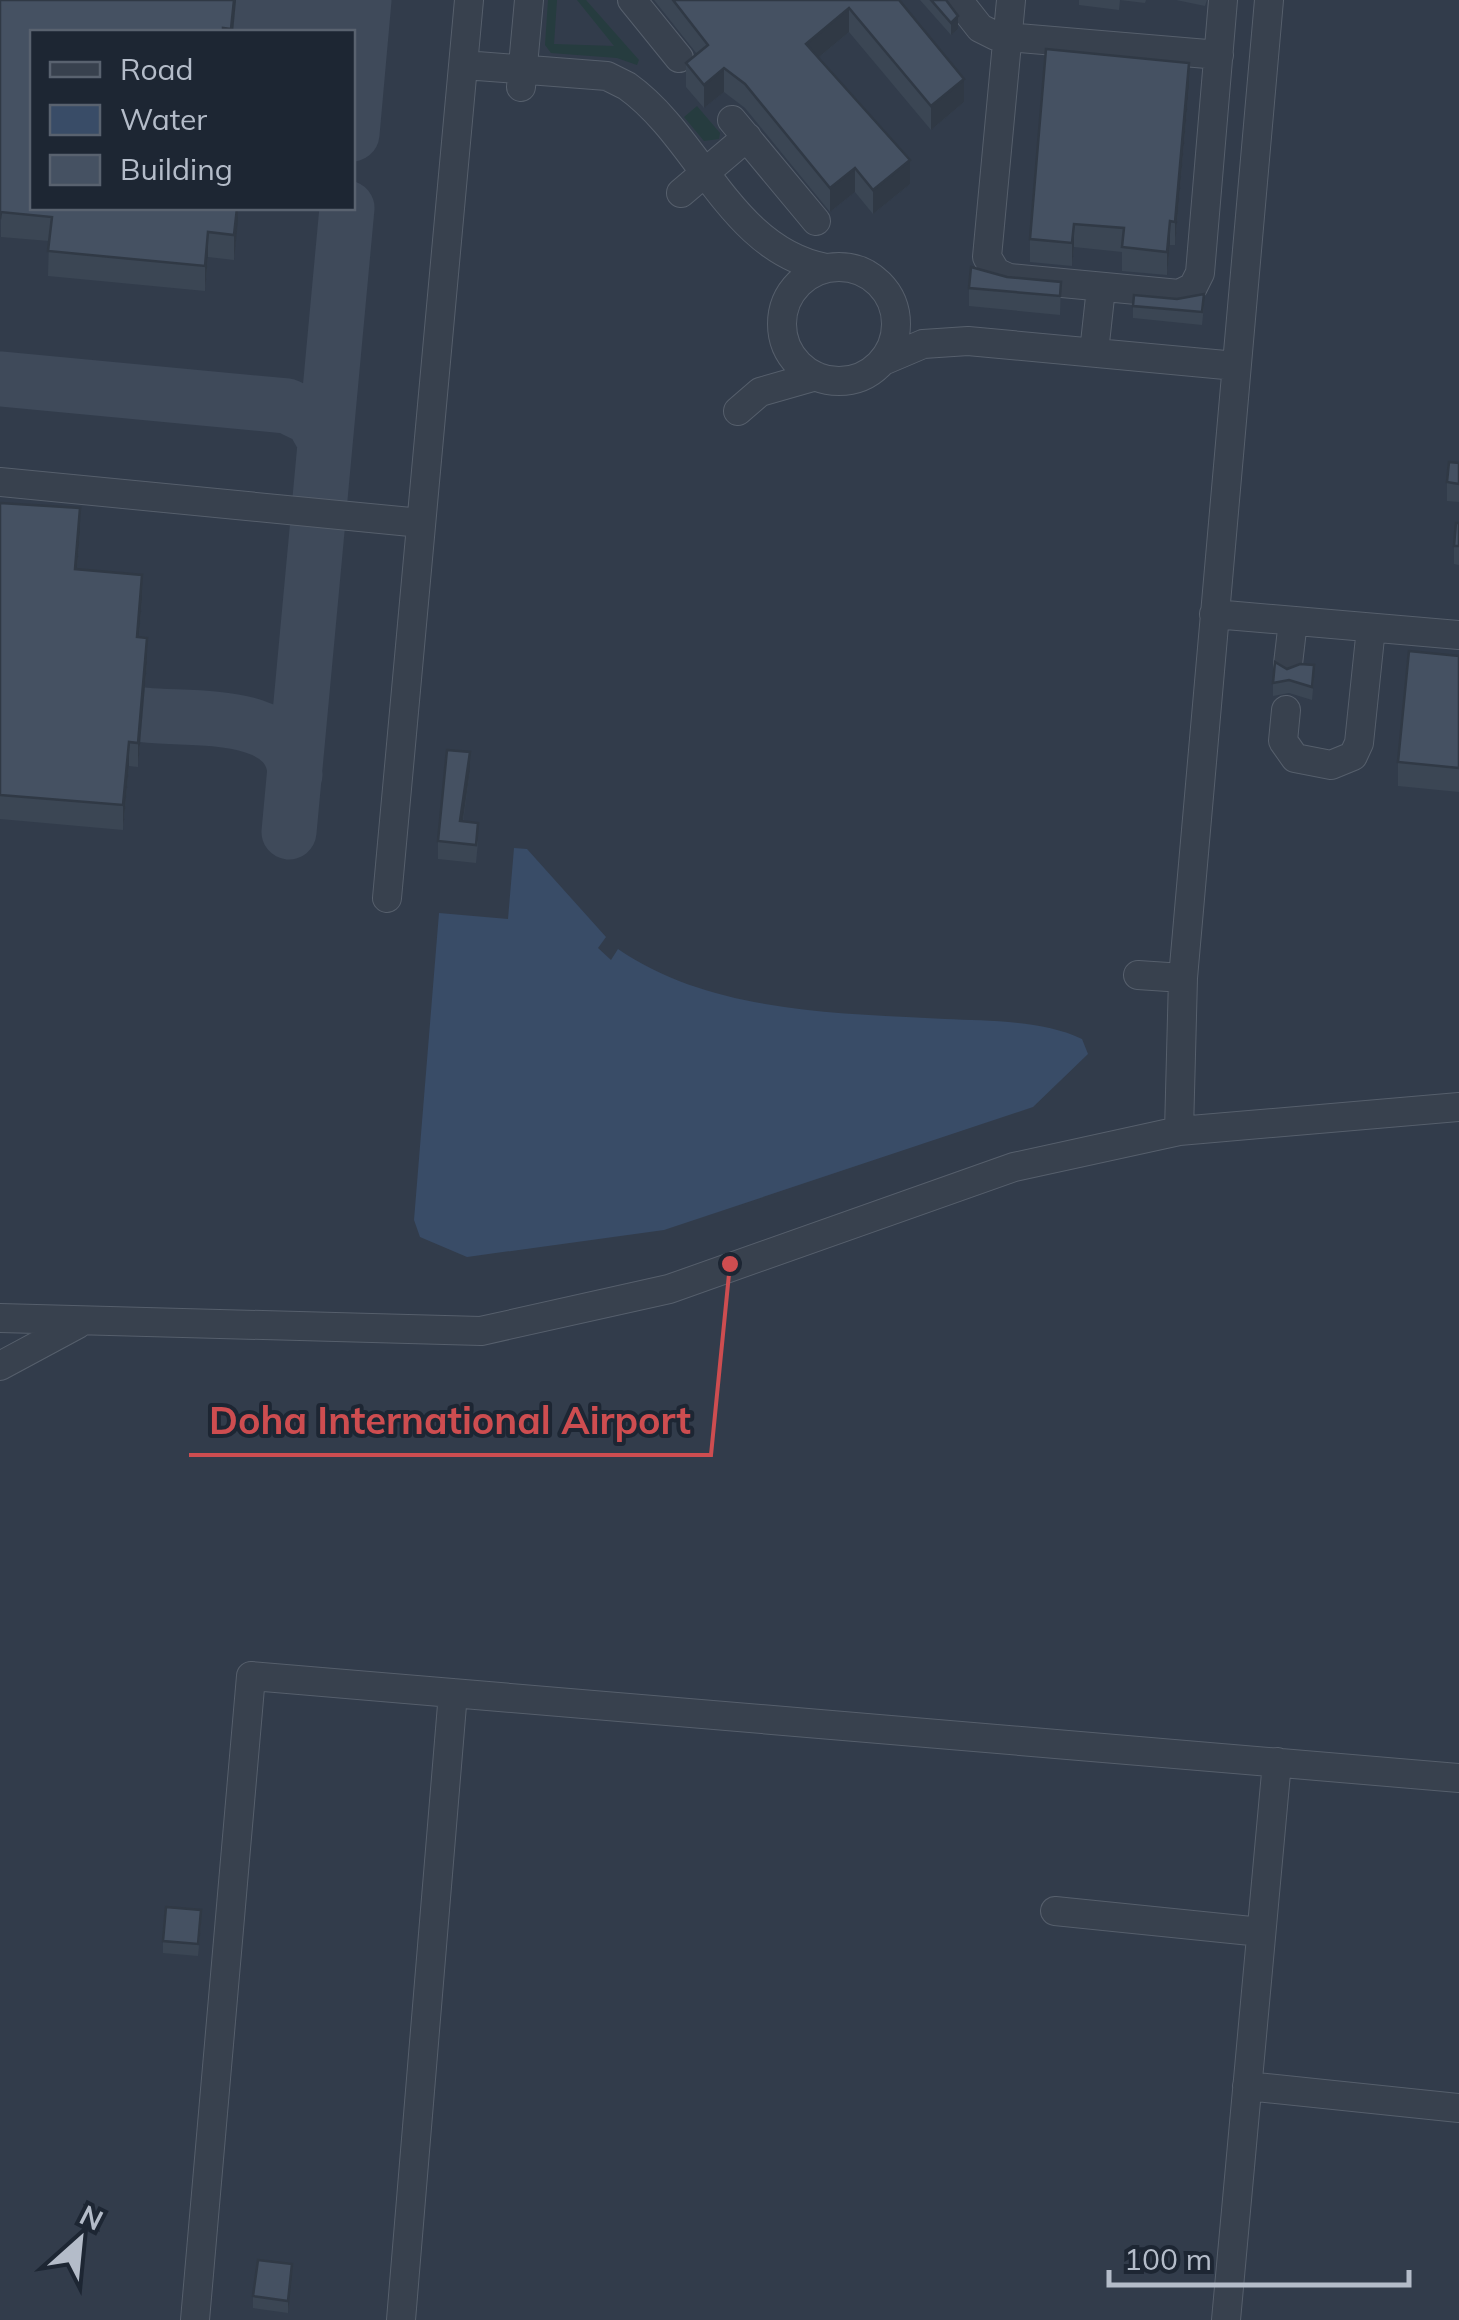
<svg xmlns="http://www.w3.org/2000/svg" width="1459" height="2320" viewBox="0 0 1459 2320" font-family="Mulish,sans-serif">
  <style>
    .airport { fill: #323c4b; fill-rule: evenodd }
    .green { fill: #263c3f }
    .water { fill: #394c67 }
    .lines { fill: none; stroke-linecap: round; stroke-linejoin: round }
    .taxiway { stroke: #3f4a5a; stroke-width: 55 }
    .minor-casing { stroke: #565f6c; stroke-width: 30 }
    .minor { stroke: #38414e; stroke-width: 28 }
    .wall { fill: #3b4654 }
    .shaded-wall { fill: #303945 }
    .building { fill: #455162; stroke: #303945; stroke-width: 2.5 }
    .leader { fill: none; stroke: #ce4d50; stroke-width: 4 }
    .callout-dot { fill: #ce4d50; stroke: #1d2633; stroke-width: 4 }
    .callout-label { font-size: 38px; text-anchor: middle; font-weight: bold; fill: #ce4d50; stroke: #1d2633; stroke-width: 8; stroke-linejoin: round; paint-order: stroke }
  </style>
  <rect width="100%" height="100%" fill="#242f3e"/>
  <!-- airport -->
  <path class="airport" d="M0,0H1459V2320H0ZM32,32H352V208H32Z"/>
  <!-- green -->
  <path class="green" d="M548,0H557L554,44L614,46L577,0H586L639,60L637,65L617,58L551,53L545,45Z
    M697,106L720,133L719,139L704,141L684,117Z"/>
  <!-- water -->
  <path class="water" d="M514,848L527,849L606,937L598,948L611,960L618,949C711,1013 837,1013 945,1019C988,1021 1043,1020 1082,1039L1088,1054L1033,1107L664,1230L467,1257L420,1237L414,1220L439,913L508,919Z"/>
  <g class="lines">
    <!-- taxiway -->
    <path class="taxiway" d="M243,13C280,16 334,33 360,0
      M352,134L364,0
      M0,379L287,406L312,418L325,441
      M145,715C192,720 294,709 295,775
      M289,832L347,208"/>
    <defs>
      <path id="minor" d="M632,0L679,58
        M958,0L980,28L996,36L1219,55
        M1011,0L987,257L996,272L1009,278L1179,294L1193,287L1200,273L1223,0
        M464,65L607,76L627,86C700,138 730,250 826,268
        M521,87L529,0
        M732,120L816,221
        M681,193L747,137
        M782 324a57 57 0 1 1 114 0a57 57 0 1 1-114 0Z
        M1094,352L1101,288
        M883,361L923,344L968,341L1236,366
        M738,411L760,392L816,376
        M0,482L421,523
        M1214,614L1459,635
        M1288,664L1293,621
        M1286,710L1283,741L1295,758L1331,765L1353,756L1359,743L1371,628
        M387,898L469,0
        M1138,975L1183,978
        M1179,1131L1183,978L1269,0
        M0,1318L481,1331L669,1289L1014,1167L1179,1131L1459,1107
        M0,1366L78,1324
        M1055,1911L1261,1932
        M1247,2086L1459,2108
        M195,2320L251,1676L1459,1778
        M401,2320L453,1693
        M1226,2320L1277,1762"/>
    </defs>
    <!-- minor casing -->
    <use href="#minor" class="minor-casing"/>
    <!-- minor -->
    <use href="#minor" class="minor"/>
  </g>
  <!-- wall -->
  <path class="wall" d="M0,0H236L233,32H32V208H238L234,260L208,257L205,291L48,276L49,241L1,237Z
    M654,0H900L964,102L931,130L849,32L818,58L910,184L873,214L855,192L830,212L745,108L724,92L704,108L686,87V63L697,54Z
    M920,0H946L958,29L951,35Z
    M1079,0H1146L1145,3L1120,0L1119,10L1079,5Z
    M1176,0H1207L1205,6Z
    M1189,87L1175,245H1170L1167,275L1122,271V252L1074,247L1072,266L1030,262V239Z
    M1007,277L1061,282L1060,315L969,306V288Z
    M1133,306H1204L1202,325L1133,318Z
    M1459,463V502L1447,501V482Z
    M0,503L80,532L77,569L142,599L139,637L147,662L138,767L129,766L123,830L0,819Z
    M1459,523V565L1454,564V546Z
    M1459,656V792L1398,786V762Z
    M1287,669L1314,678L1312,700L1289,693L1273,696V683Z
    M470,771L463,822L478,842L476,863L438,859V841Z
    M201,1923L198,1956L163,1953V1941Z
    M292,2277L288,2313L253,2308V2296Z"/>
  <!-- shaded-wall -->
  <path class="shaded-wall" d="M234,0H236L233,32H231Z
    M849,8V32L806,68V44Z
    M958,16V29L951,35V23Z
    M1189,63V87L1175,245V222Z
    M724,68V92L704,108V85Z
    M964,79V102L931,130V106Z
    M910,160V184L873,214V190Z
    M855,168V192L830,212V188Z
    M237,208L238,221L234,260V235Z
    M1170,221V245L1167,275V252Z
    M1074,224V247L1072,266V243Z
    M208,232V257L205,291V266Z
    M80,508V532L75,593V569Z
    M142,575V599L137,661V637Z
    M147,638V662L138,767V743Z
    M129,742V766L123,830V805Z
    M470,752V771L460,840V821Z
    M292,2264V2277L288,2313V2301Z"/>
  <!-- building -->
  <path class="building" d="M0,0H234L231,29L223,28V32H32V208H237L234,235L208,232L205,266L48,251L52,217L1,212L0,219Z
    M673,0H899L964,79L931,106L849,8L806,44L910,160L873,190L855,168L830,188L745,84L724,68L704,85L686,63L708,45Z
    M931,0H946L958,16L951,23Z
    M1046,49L1189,63L1175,222L1170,221L1167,252L1122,247L1124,228L1074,224L1072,243L1030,239Z
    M971,267L1007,277L1061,282L1060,296L969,288Z
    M1204,294L1202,312L1133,306L1134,295L1177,299Z
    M1449,462L1459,463V484L1447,482Z
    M0,503L80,508L75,569L142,575L137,637L147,638L138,743L129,742L123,805L0,795Z
    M1456,523H1459V546H1454Z
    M1409,651L1459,656V768L1398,762Z
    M1275,662L1287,669L1300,664L1314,665L1312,687L1289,680L1273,683Z
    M447,750L470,752L460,821L478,823L476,845L438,841Z
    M166,1907L201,1910L198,1944L163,1941Z
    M258,2260L292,2264L288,2301L253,2296Z"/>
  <!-- callouts -->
  <path class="leader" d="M730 1264L711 1455H189"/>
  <circle class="callout-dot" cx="730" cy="1264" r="10"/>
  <g class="callout-label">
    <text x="450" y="1434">Doha International Airport</text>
  </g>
  <!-- legend -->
  <rect x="30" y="30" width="325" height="180" fill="#1d2633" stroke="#59626f" stroke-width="2.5"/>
  <rect x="50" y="62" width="50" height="15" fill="#38414e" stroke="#59626f" stroke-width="2.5"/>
  <text x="120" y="80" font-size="30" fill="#b4bcc9">Road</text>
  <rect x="50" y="105" width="50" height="30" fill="#394c67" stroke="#59626f" stroke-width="2.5"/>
  <text x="120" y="130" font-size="30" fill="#b4bcc9">Water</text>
  <rect x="50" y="155" width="50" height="30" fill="#455162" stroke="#59626f" stroke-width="2.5"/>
  <text x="120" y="180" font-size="30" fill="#b4bcc9">Building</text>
  <!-- north arrow -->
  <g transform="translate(80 2240) rotate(27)" stroke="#1d2633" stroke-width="8" paint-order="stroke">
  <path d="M0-8L18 38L0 25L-18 38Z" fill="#b4bcc9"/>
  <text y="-15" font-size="28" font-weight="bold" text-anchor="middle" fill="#b4bcc9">N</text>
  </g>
  <!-- scale -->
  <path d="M1109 2270v15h300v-15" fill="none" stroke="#b4bcc9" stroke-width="5"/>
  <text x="1124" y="2270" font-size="30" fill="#b4bcc9" stroke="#1d2633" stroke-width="8" paint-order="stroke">100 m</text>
</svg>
